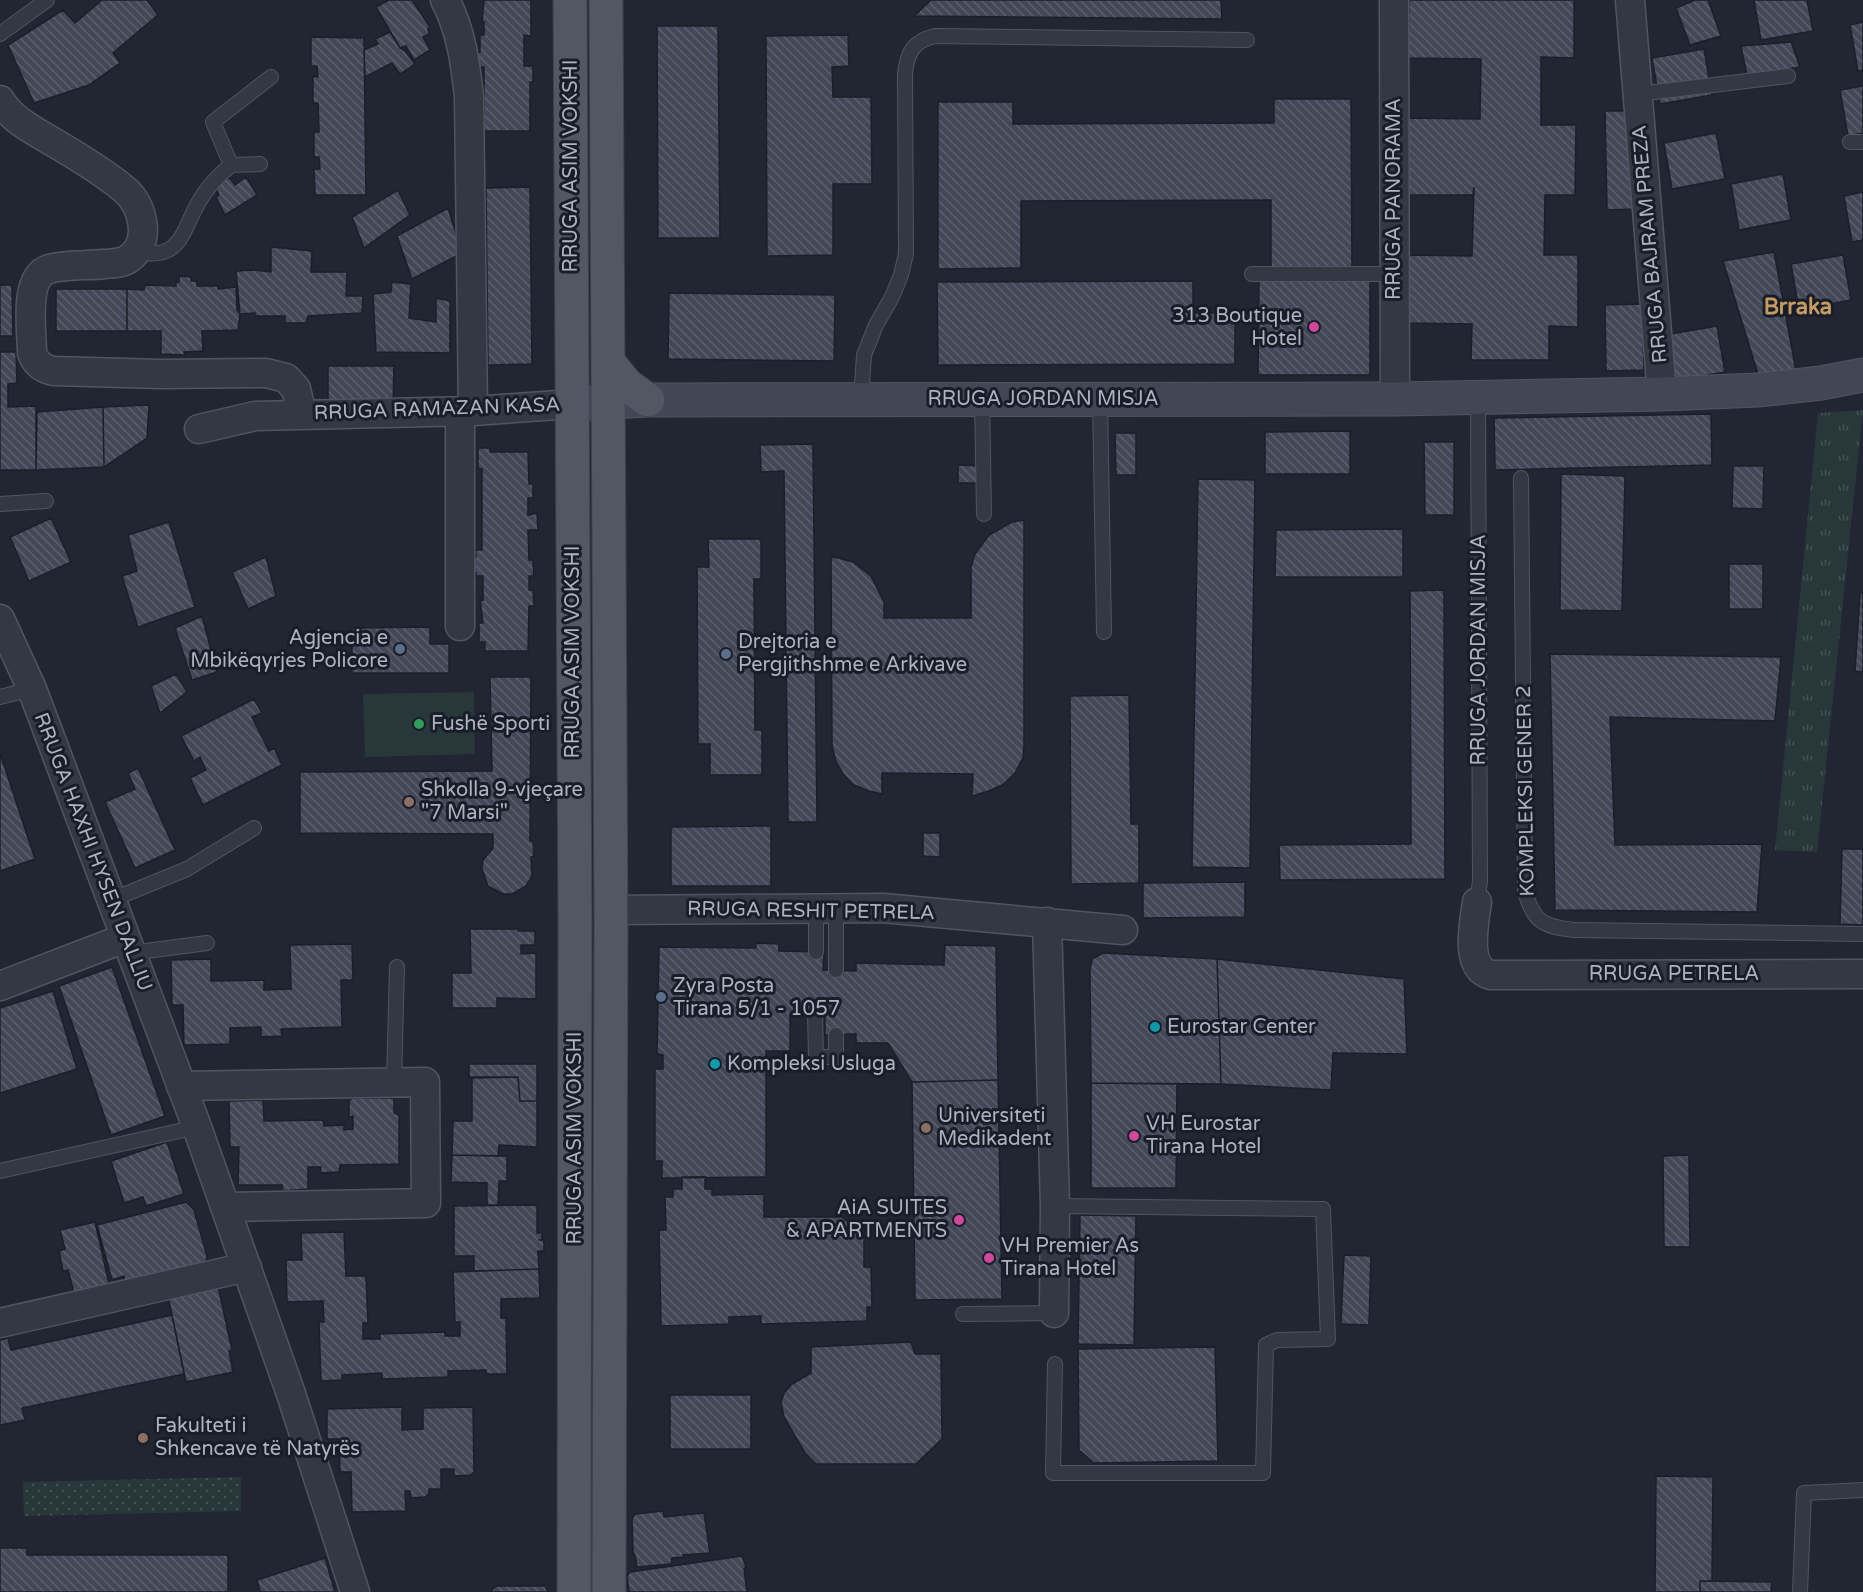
<svg xmlns="http://www.w3.org/2000/svg" width="1863" height="1592" viewBox="0 0 1863 1592" font-family="'Varela Round',sans-serif">
  <style>
    .grass { fill: url(#grass-tufts) }
    .park { fill: #283739 }
    .garden { fill: url(#garden-dots) }
    .building { fill: url(#building-back-hatch); stroke: #1b1f2a; stroke-width: 1.5 }
    .lines { fill: none; stroke-linecap: round; stroke-linejoin: round }
    .lane-casing { stroke: #515562; stroke-width: 16 }
    .street-casing { stroke: #515562; stroke-width: 31 }
    .secondary-casing { stroke: #515562; stroke-width: 35 }
    .primary-casing { stroke: #3d414d; stroke-width: 35 }
    .lane { stroke: #343843; stroke-width: 14 }
    .street { stroke: #343843; stroke-width: 28 }
    .secondary { stroke: #424756; stroke-width: 33 }
    .primary { stroke: #515763; stroke-width: 33 }
    .hotel-dot { fill: #d1479c; stroke: #191d28; stroke-width: 2 }
    .service-dot { fill: #5c6f8a; stroke: #191d28; stroke-width: 2 }
    .leisure-dot { fill: #2e9e5b; stroke: #191d28; stroke-width: 2 }
    .education-dot { fill: #8d6e63; stroke: #191d28; stroke-width: 2 }
    .culture-dot { fill: #0f9aa8; stroke: #191d28; stroke-width: 2 }
    .labels { text-anchor: middle; dominant-baseline: central; stroke-width: 6; stroke-linejoin: round; paint-order: stroke }
    .street-label { font-size: 20px; fill: #adb2c1; stroke: #191d28 }
    .poi-label { font-size: 20px; fill: #adb2c1; stroke: #191d28; text-anchor: start }
    .quarter-label { font-size: 22px; font-weight: bold; fill: #c69b63; stroke: #191d28 }
  </style>
  <defs>
    <pattern id="grass-tufts" width="24" height="20" patternUnits="userSpaceOnUse" patternTransform="scale(1.5)"><rect width="24" height="20" fill="#283739"/><path d="M3 7l-1-3M5 7V3M7 7l1-3M15 17l-1-3M17 17v-4M19 17l1-3" fill="none" stroke="#445254"/></pattern>
    <pattern id="garden-dots" width="8" height="8" patternUnits="userSpaceOnUse" patternTransform="scale(1.5)"><rect width="8" height="8" fill="#283739"/><path d="M2 2h.1M6 6h.1" fill="none" stroke="#445254" stroke-width="1.8" stroke-linecap="round"/></pattern>
    <pattern id="building-back-hatch" width="6" height="6" patternUnits="userSpaceOnUse" patternTransform="scale(1.5)"><rect width="6" height="6" fill="#424857"/><path d="M-1 5l2 2M0 0l6 6M5-1l2 2" fill="none" stroke="#5b606d"/></pattern>
  </defs>
  <rect width="100%" height="100%" fill="#212632"/>
  <!-- grass -->
  <path class="grass" d="M1863,410L1817,852L1775,850L1818,413Z"/>
  <!-- park -->
  <path class="park" d="M474,692L475,754L365,757L363,694Z"/>
  <!-- garden -->
  <path class="garden" d="M241,1477V1511L24,1516L23,1482Z"/>
  <!-- building -->
  <path class="building" d="M102,0H147L158,15L113,53L120,63L89,85L34,103L8,45L63,10L75,23Z
    M389,0H412L430,27L428,29L429,34L423,37L430,50L414,60L406,46L400,48L376,7Z
    M484,0H531V36L524,35V66H533V82H530V131H484V67H477V51L480,52V35H484V22L482,21Z
    M931,0H1221L1222,19L914,16Z
    M1409,0H1574V58L1541,57V125H1576L1575,195H1545L1544,255H1578V327L1549,326V360H1471L1472,324L1405,323V255L1472,256L1474,187L1473,195H1404L1405,118L1480,119L1481,59L1408,58Z
    M1695,0H1708L1721,36L1690,45L1676,8Z
    M1754,0H1807L1813,31L1761,40Z
    M1863,22V70L1858,71L1850,25Z
    M657,26H718L720,238H658Z
    M390,32L400,48L405,51L415,64L400,74L392,63L365,77L364,50L378,44L375,39Z
    M848,35L849,66L832,67L833,97H871L872,184H833V255L767,256L766,36Z
    M311,37L364,38L366,195H315L314,169H320L319,157H314V132H319L318,103H313V76L318,77L317,66H311Z
    M1791,42L1800,67L1747,76L1741,46Z
    M1704,49L1712,95L1660,104L1652,58Z
    M1863,86V133L1848,136L1840,90Z
    M1274,99H1351L1352,268H1271V200L1021,201V268L938,269V102H1013V124L1274,123Z
    M1605,111H1633L1635,209L1607,210Z
    M1716,133L1725,179L1672,189L1664,143Z
    M1783,174L1791,220L1739,230L1731,184Z
    M229,177L235,185L246,177L257,195L225,215L216,197L219,195L216,188L219,183Z
    M530,187L532,364L488,365L486,188Z
    M398,190L410,215L364,248L352,217Z
    M1863,192V240L1852,242L1844,196Z
    M448,208L462,253L412,279L397,236Z
    M271,247L312,251L311,272H347L346,296H363L362,313L308,316L306,323H285V316H255V313L240,314L236,271L253,270L271,272Z
    M1774,252L1796,371L1758,374L1723,261Z
    M1843,255L1851,300L1799,310L1791,264Z
    M179,276L191,277V281H197V286H218V289L236,287L237,310L240,314L238,330L202,331L203,351L184,352L185,355L161,354V331H127V289L144,290L145,285L176,286V282H179Z
    M1259,280H1370V375H1258Z
    M1193,281V313H1235V364L938,365L937,282Z
    M392,282L411,284L409,318L436,322V298L450,301V353L376,352L373,294L391,292Z
    M0,285H12L13,336H0Z
    M56,289H127V331H56Z
    M669,293L835,295L834,361L668,359Z
    M1642,304L1644,370L1606,371L1605,305Z
    M1717,326L1725,372L1673,381L1665,335Z
    M0,352H16L17,383L8,384V407L36,406V470H0Z
    M328,366H394L393,405H328Z
    M149,405L147,438L104,467L103,407Z
    M103,407L104,467L36,470L37,412Z
    M1711,414L1712,465L1495,470L1494,418Z
    M1350,431V474H1265V432Z
    M1115,433H1136V475H1116Z
    M1424,442H1454V515H1425Z
    M813,444L817,822H788L784,471L761,472L760,445Z
    M478,448H490V452H528L529,484H533V498H528V515L537,513L538,530H528L529,560H533L534,576H529V590H533L534,606H529L528,651H485V642H479V623H483L480,599L483,600V576H476V573L473,572V558L476,557L475,550H482V469L478,468Z
    M958,465L980,466L979,483H958Z
    M1733,466H1764L1763,509L1732,508Z
    M1561,474L1625,476L1622,611L1560,610Z
    M1198,479L1255,480L1250,868L1192,867Z
    M51,518L71,562L29,581L10,537Z
    M1024,520V745L1023,758L1015,773L1004,784L989,791L972,796L973,774L882,773V794L869,791L854,785L844,775L836,762L832,746L831,556L853,562L871,576L884,602V618H971V567L975,554L989,535L1012,522Z
    M169,522L195,607L138,627L122,576L137,571L128,535Z
    M1403,529V577H1275L1276,530Z
    M708,539H761V579H754L755,730H762V775H710V744H698L697,567H709Z
    M266,557L276,596L248,609L232,572Z
    M1729,564H1763V609H1729Z
    M1444,590L1445,879L1280,880L1279,845L1411,844L1410,591Z
    M1860,593H1863V672L1855,671Z
    M202,616L217,672L192,680L175,628Z
    M430,627V644H449V673H352V628Z
    M1550,654L1781,657L1775,721L1610,717L1615,845L1762,844L1757,912L1555,910Z
    M176,674L187,692L160,713L151,686Z
    M490,677H531L530,841H533L534,856L531,857L532,876L526,886L512,894H503L488,886L482,869L483,860L493,848V834L300,833V772L492,771Z
    M1129,695L1131,824H1139V883L1071,884L1070,696Z
    M254,699L262,713L252,717L269,751L274,748L282,765L203,805L190,778L206,770L200,757L194,761L181,736Z
    M0,753L35,859L0,871Z
    M138,768L175,850L135,868L105,802L135,789L128,773Z
    M771,826V886H671V827Z
    M923,833H940V857L923,856Z
    M1842,849H1863V925L1840,924Z
    M1245,882V917L1143,918V883Z
    M470,929H518V931H535V945H521V954L536,953V999L497,998V1008H452V973H471Z
    M756,943L779,944V951L824,952L823,970L856,971V963L944,965L945,945L996,946L998,1080L912,1082L888,1043H856V1034L825,1035V1014H790V1051H766V1177L662,1178V1161H655V1069H663V1055L657,1054L659,947L756,948Z
    M352,944L353,980H341L342,1027L281,1029L282,1036L261,1037V1027L230,1028V1044L184,1045L183,1005H172L171,960L211,959V981L264,980V990L291,989L290,945Z
    M1103,953L1217,959L1221,1084L1091,1083L1090,970L1092,959Z
    M1217,959L1404,979L1407,1054L1333,1053L1331,1090L1221,1084Z
    M112,967L165,1116L111,1135L59,986Z
    M53,991L77,1069L0,1093V1008Z
    M469,1064H537V1101H520L518,1077H469Z
    M518,1077L520,1101H537V1147L499,1145L498,1156L452,1155L453,1121H472V1078Z
    M998,1080L1002,1299L915,1300L912,1082Z
    M1091,1083L1177,1084L1176,1188H1091Z
    M353,1098H394V1113L399,1115V1164L340,1165L339,1172L320,1173L321,1167H308V1189L283,1191L282,1185H238L239,1147H230L229,1101L263,1100L264,1121L323,1120L324,1126L344,1125V1130L353,1129V1116L349,1117V1100Z
    M167,1142L184,1194L146,1206L143,1197L124,1203L111,1161Z
    M452,1155L507,1156V1181H499L498,1205H487V1183L451,1182Z
    M1689,1155L1690,1247H1664L1663,1156Z
    M682,1177H705V1189H712V1195L764,1194V1217H842L864,1235V1267H871L872,1307H867V1321L761,1324V1316L729,1317V1324L661,1326L659,1230H666L665,1197H673V1189H682Z
    M186,1202L194,1210L207,1256L205,1265L126,1284L124,1276L112,1280L97,1225Z
    M537,1205V1233H542V1240H538H544V1251H538L539,1269L474,1271V1256H454V1206Z
    M1080,1215L1136,1216L1134,1345L1078,1344Z
    M95,1222L109,1284L74,1293L68,1270L63,1271L59,1251L65,1249L60,1230Z
    M344,1232L346,1276H366L368,1323H363V1339H380V1334L445,1332V1336H460V1322H455L453,1272L539,1269L540,1298L501,1299V1318H506L507,1374H486V1370L448,1371V1377L382,1379V1373L342,1375V1380L321,1381L319,1322H324L323,1301L287,1302L286,1260H302L301,1233Z
    M1344,1255L1371,1256L1369,1325L1341,1324Z
    M218,1286L232,1350L229,1351L233,1372L186,1382L168,1296Z
    M172,1315L184,1374L22,1408L25,1420L0,1425V1340L8,1338L11,1350Z
    M911,1342L915,1354H941L942,1439L916,1464H816L805,1453L784,1417L781,1402L784,1393L792,1384L811,1373V1347Z
    M1215,1347L1218,1461L1094,1463L1079,1450L1078,1349Z
    M670,1395H751V1449H670Z
    M402,1407V1430L423,1429V1408L473,1407L474,1472L471,1475L454,1476V1469H441V1489H429V1494L425,1497L411,1498L410,1491H405L406,1511L352,1512L351,1472H340L339,1439H327V1409Z
    M1656,1476L1713,1477L1712,1581H1700V1592H1655Z
    M663,1511L664,1517L704,1513L710,1553L683,1555L684,1557L672,1558L671,1564L637,1567L635,1555L633,1552L632,1519L635,1514Z
    M0,1548H27V1555H228V1592H0Z
    M742,1556L746,1567L744,1569L747,1592H629L627,1576L630,1572Z
    M325,1558L335,1592H260L257,1580Z
    M1700,1581L1772,1582L1771,1592H1700Z
    M497,1586H545L548,1592H492V1589Z"/>
  <g class="lines">
    <defs>
      <path id="lane" d="M0,34L47,0
        M1638,94L1788,76
        M1850,142H1863
        M231,165L260,164
        M136,252C183,261 181,231 200,200C208,186 219,175 231,165L213,122L271,77
        M1252,274H1395
        M982,399L984,514
        M1100,399L1104,632
        M861,400L864,355L876,325L892,297L901,275L906,254L905,74C907,53 913,41 935,36L1247,40
        M1521,478L1525,891C1533,922 1544,927 1575,930L1863,934
        M0,504L46,501
        M0,697L32,689
        M111,900L187,869L254,828
        M1477,902L1480,881L1478,397
        M816,908V952
        M131,953L207,943
        M836,970V908
        M815,1014L816,1057H836V1035
        M394,1082L397,967
        M0,1171L197,1127
        M963,1314L1054,1313
        M1055,1364L1053,1473H1263L1266,1345L1277,1340L1328,1339L1323,1209L1055,1206
        M1800,1592L1804,1493L1863,1490"/>
      <path id="street" d="M445,0C461,30 465,62 469,96L473,411
        M1394,0L1395,399
        M1630,0L1662,394
        M0,100C12,120 33,130 53,142C77,156 104,172 125,190C142,205 151,238 133,255C124,264 116,263 104,264C87,266 66,264 49,269C23,277 32,332 32,353C36,364 43,369 54,371L161,374L266,373L286,378L296,389L302,414
        M460,412V626
        M199,429L255,416L473,411L572,404
        M0,619L32,689L197,1127L291,1394L355,1592
        M1477,902C1474,923 1464,969 1491,975L1863,974
        M611,910L883,908L1123,930
        M1047,922L1055,1206L1054,1313
        M0,986L125,938
        M181,1086L425,1082L426,1203L225,1207
        M0,1323L247,1267"/>
      <path id="secondary" d="M572,404L648,400L1395,399L1662,394L1758,390L1821,383L1863,375"/>
      <path id="primary" d="M570,0L575,922L574,1592
        M606,0L611,922L609,1592
        M608,362L627,385L648,400"/>
    </defs>
    <!-- lane casing -->
    <use href="#lane" class="lane-casing"/>
    <!-- street casing -->
    <use href="#street" class="street-casing"/>
    <!-- secondary casing -->
    <use href="#secondary" class="secondary-casing"/>
    <!-- primary casing -->
    <use href="#primary" class="primary-casing"/>
    <!-- lane -->
    <use href="#lane" class="lane"/>
    <!-- street -->
    <use href="#street" class="street"/>
    <!-- secondary -->
    <use href="#secondary" class="secondary"/>
    <!-- primary -->
    <use href="#primary" class="primary"/>
  </g>
  <!-- markers -->
  <g class="hotel-dot">
    <circle cx="1314" cy="327" r="6"/>
    <circle cx="1134" cy="1136" r="6"/>
    <circle cx="959" cy="1220" r="6"/>
    <circle cx="989" cy="1258" r="6"/>
  </g>
  <g class="service-dot">
    <circle cx="400" cy="649" r="6"/>
    <circle cx="726" cy="654" r="6"/>
    <circle cx="661" cy="997" r="6"/>
  </g>
  <circle class="leisure-dot" cx="419" cy="724" r="6"/>
  <g class="education-dot">
    <circle cx="409" cy="802" r="6"/>
    <circle cx="926" cy="1128" r="6"/>
    <circle cx="143" cy="1438" r="6"/>
  </g>
  <g class="culture-dot">
    <circle cx="1155" cy="1027" r="6"/>
    <circle cx="715" cy="1064" r="6"/>
  </g>
  <g class="labels">
    <!-- street labels -->
    <g class="street-label">
      <text transform="translate(571 166) rotate(-90)">RRUGA ASIM VOKSHI</text>
      <text transform="translate(1394 199) rotate(-90)">RRUGA PANORAMA</text>
      <text transform="translate(1650 244) rotate(-95)">RRUGA BAJRAM PREZA</text>
      <text x="1043" y="399">RRUGA JORDAN MISJA</text>
      <text transform="translate(437 409) rotate(-2)">RRUGA RAMAZAN KASA</text>
      <text transform="translate(1479 650) rotate(-90)">RRUGA JORDAN MISJA</text>
      <text transform="translate(573 652) rotate(-90)">RRUGA ASIM VOKSHI</text>
      <text transform="translate(1526 791) rotate(-91)">KOMPLEKSI GENER 2</text>
      <text transform="translate(93 852) rotate(69)">RRUGA HAXHI HYSEN DALLIU</text>
      <text transform="translate(811 911) rotate(1)">RRUGA RESHIT PETRELA</text>
      <text x="1674" y="974">RRUGA PETRELA</text>
      <text transform="translate(575 1138) rotate(-90)">RRUGA ASIM VOKSHI</text>
    </g>
    <!-- poi labels -->
    <g class="poi-label">
      <text x="1302" y="316" text-anchor="end">313 Boutique<tspan x="1302" dy="23">Hotel</tspan></text>
      <text x="388" y="638" text-anchor="end">Agjencia e<tspan x="388" dy="23">Mbikëqyrjes Policore</tspan></text>
      <text x="738" y="642">Drejtoria e<tspan x="738" dy="23">Pergjithshme e Arkivave</tspan></text>
      <text x="431" y="724">Fushë Sporti</text>
      <text x="421" y="790">Shkolla 9-vjeçare<tspan x="421" dy="23">"7 Marsi"</tspan></text>
      <text x="673" y="986">Zyra Posta<tspan x="673" dy="23">Tirana 5/1 - 1057</tspan></text>
      <text x="1167" y="1027">Eurostar Center</text>
      <text x="727" y="1064">Kompleksi Usluga</text>
      <text x="938" y="1116">Universiteti<tspan x="938" dy="23">Medikadent</tspan></text>
      <text x="1146" y="1124">VH Eurostar<tspan x="1146" dy="23">Tirana Hotel</tspan></text>
      <text x="947" y="1208" text-anchor="end">AiA SUITES<tspan x="947" dy="23">&amp; APARTMENTS</tspan></text>
      <text x="1001" y="1246">VH Premier As<tspan x="1001" dy="23">Tirana Hotel</tspan></text>
      <text x="155" y="1426">Fakulteti i<tspan x="155" dy="23">Shkencave të Natyrës</tspan></text>
    </g>
    <!-- quarter labels -->
    <g class="quarter-label">
      <text x="1798" y="307">Brraka</text>
    </g>
  </g>
</svg>
